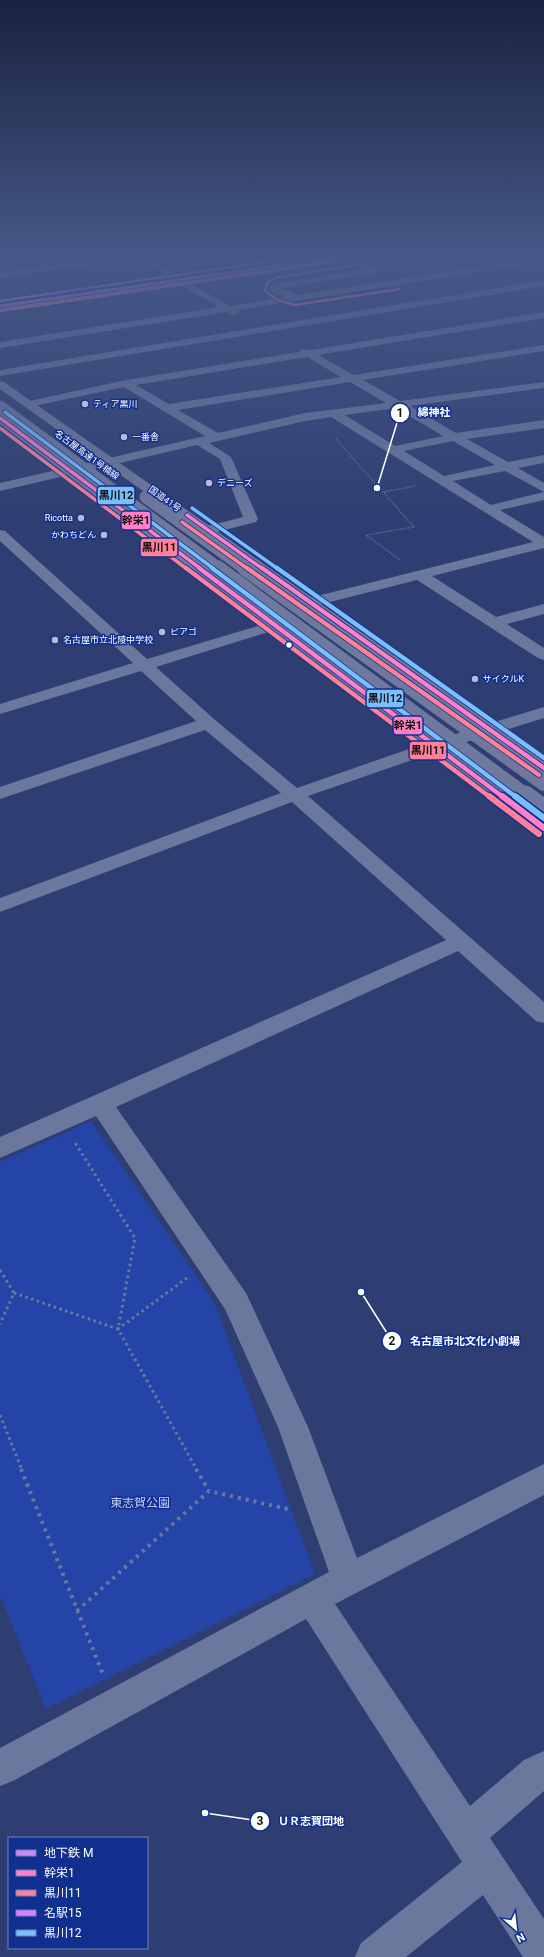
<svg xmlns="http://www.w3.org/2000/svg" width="544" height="1957" viewBox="0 0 544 1957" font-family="Roboto,'Noto Sans JP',sans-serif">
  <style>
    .green { fill: #2445a7 }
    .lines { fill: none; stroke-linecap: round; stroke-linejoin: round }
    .path-far2 { stroke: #6a789e; stroke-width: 1.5; stroke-dasharray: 1 1.5; stroke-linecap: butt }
    .path-far1 { stroke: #6a789e; stroke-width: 3; stroke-dasharray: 2.5 3.5; stroke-linecap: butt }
    .path { stroke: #6a789e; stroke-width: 4; stroke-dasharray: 3 5; stroke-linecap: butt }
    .minor { fill: #6a789e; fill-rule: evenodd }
    .major { fill: #6a769d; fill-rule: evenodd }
    .highway { fill: #6e799d; fill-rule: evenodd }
    .highway-bridge-far2 { stroke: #6e799d; stroke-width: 13 }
    .highway-bridge-far1 { stroke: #6e799d; stroke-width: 16 }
    .highway-bridge { stroke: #6e799d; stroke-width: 21 }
    .bus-1-far3-casing { stroke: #112f8f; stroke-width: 4 }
    .bus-1-far2-casing { stroke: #112f8f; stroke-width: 5 }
    .bus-1-far1-casing { stroke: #112f8f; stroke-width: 6 }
    .bus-1-casing { stroke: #112f8f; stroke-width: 9 }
    .bus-2-far3-casing { stroke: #112f8f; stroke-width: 4 }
    .bus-2-far2-casing { stroke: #112f8f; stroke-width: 5 }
    .bus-2-far1-casing { stroke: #112f8f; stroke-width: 6 }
    .bus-2-casing { stroke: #112f8f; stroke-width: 9 }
    .bus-3-casing { stroke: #112f8f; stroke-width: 4 }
    .bus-4-far2-casing { stroke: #112f8f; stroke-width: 5 }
    .bus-4-far1-casing { stroke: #112f8f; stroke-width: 6 }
    .bus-4-casing { stroke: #112f8f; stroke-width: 9 }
    .bus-1-far3 { stroke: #ff80c5; stroke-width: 2.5 }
    .bus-1-far2 { stroke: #ff80c5; stroke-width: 3.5 }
    .bus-1-far1 { stroke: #ff80c5; stroke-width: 4.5 }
    .bus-1 { stroke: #ff80c5; stroke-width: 6 }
    .bus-2-far3 { stroke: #ff8098; stroke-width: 2.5 }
    .bus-2-far2 { stroke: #ff8098; stroke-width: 3.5 }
    .bus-2-far1 { stroke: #ff8098; stroke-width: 4.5 }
    .bus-2 { stroke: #ff8098; stroke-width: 6 }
    .bus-3 { stroke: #d880ff; stroke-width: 2.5 }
    .bus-4-far2 { stroke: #7abffc; stroke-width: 3.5 }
    .bus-4-far1 { stroke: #7abffc; stroke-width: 4.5 }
    .bus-4 { stroke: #7abffc; stroke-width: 6 }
    .metro-1-casing { stroke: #112f8f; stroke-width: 4.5 }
    .metro-1 { stroke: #cc88f7; stroke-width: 3 }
    .poi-dot { fill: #b6bbce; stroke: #112f8f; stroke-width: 1.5 }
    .bus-dot { fill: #fff; stroke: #112f8f; stroke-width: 1.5 }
    .labels { text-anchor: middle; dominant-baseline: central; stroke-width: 3; stroke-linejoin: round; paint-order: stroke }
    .far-poi-label { font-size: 9px; fill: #fff; stroke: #112f8f; text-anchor: start }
    .far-street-label { font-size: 9px; fill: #fff; stroke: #112f8f }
    .near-park-label { font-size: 12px; fill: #c3d1fd; stroke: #112f8f }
    .leader { fill: none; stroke: #fff; stroke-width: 1.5 }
    .callout-dot { fill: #fff; stroke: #112f8f; stroke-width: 1.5 }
    .mark-label { font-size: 12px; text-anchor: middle; font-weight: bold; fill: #111 }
    .callout-label { font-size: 11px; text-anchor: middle; font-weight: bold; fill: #fff; stroke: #112f8f; stroke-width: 3; stroke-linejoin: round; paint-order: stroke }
    .line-badge { stroke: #112f8f; stroke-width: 1.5 }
    .pale-badge-label { font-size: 11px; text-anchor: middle; font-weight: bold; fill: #111 }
  </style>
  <rect width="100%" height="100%" fill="#2e3e72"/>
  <!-- green -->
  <path class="green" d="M91,1121L215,1304L315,1574L46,1709L0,1595V1162Z"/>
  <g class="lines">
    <!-- path-far2 -->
    <path class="path-far2" d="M336,439L414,527L366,535L400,560
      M384,492L415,486"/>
    <!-- path-far1 -->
    <path class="path-far1" d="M0,1270L14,1293L0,1324
      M187,1278L118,1329L197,1470
      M14,1293L118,1329L135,1238L74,1141
      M0,1415L22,1470"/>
    <!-- path -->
    <path class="path" d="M21,1469L104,1677
      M196,1469L209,1491
      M77,1611L209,1491L292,1510"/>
    <!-- minor -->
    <path class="minor" d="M126,254H151L148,256L180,278L175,281L172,280L138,258L0,278V272Z
      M335,254H347L380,270L375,273L280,288L298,295L544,256V262L238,310L237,314L234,315L227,312L0,348V342L219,307L181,285V281L184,280L230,306L285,297C278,295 273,294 268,288L274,284L364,269Z
      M544,280V286L0,376V370Z
      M544,312V318L318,355L354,375L544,345V351L363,380L400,401L544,382V388L410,406L456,433L544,420V428L467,439L508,462L544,455V463L518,468L544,483V492L505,471L453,481L491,505L544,492V500L500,510L544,537V548L432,576L496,617L544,604V614L507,624L544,648V660L538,658L417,580L310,607L305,605L302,602L305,599L533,542L331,417L305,421L209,443L231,457L258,519L256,522L209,534L204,533L202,530L204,527L243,517L220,459L197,445L0,491V483L205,436L124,387L29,407L25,406L23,404L25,402L126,380L299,352L300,349L310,350ZM307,357L341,377L169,404L136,385ZM350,382L386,403L305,413L218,433L178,410ZM396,408L443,436L395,446L345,415ZM453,441L495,465L444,476L404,451Z
      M0,530L5,531L147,659L271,622H281L284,625L281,628L156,667L214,719L297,788L429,742L544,707V718L441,750L308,796L544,1002V1023L536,1021L458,951L116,1107L246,1293L308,1427L357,1558L544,1464V1495L335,1604L470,1806L524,1760L544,1751V1791L490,1838L544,1919V1957H523L483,1895L406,1957H355L361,1943L462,1862L306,1619L13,1781L0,1786V1748L329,1572L278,1427L225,1309L96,1116L0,1158V1137L446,940L292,802L0,912V898L281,793L205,730L0,799V787L196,721L141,671L0,714V704L133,663L0,541Z"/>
    <!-- major -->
    <path class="major" d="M358,254H383L379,257L0,312V306Z"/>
    <!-- highway -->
    <path class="highway" d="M0,381L4,382L544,760V773L538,772L0,389Z
      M0,414L4,416L544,819V834L537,832L0,424Z"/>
    <!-- highway-bridge-far2 -->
    <path class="highway-bridge-far2" d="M0,407L219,569
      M146,497L246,569"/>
    <!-- highway-bridge-far1 -->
    <path class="highway-bridge-far1" d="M217,568L527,797
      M245,568L544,783"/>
    <!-- highway-bridge -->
    <path class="highway-bridge" d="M525,796L544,810"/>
    <defs>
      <path id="bus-1-far3" d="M0,309L376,254"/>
      <path id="bus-1-far2" d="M0,418L201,569
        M187,515L263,569"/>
      <path id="bus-1-far1" d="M199,568L503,797
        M262,568L544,768"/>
      <path id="bus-1" d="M502,796L544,828"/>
      <path id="bus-2-far3" d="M374,262L275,278L267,283L265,290L277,300L295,305L400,289
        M1,311L334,262"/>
      <path id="bus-2-far2" d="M0,428L187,569
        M182,522L248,569"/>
      <path id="bus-2-far1" d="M186,568L490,797
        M247,568L539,775"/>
      <path id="bus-2" d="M489,796L539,834"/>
      <path id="bus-3" d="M0,301L320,254"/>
      <path id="bus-4-far2" d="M5,412L214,569
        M192,508L278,569"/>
      <path id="bus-4-far1" d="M212,568L516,797
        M277,568L544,758"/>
      <path id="bus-4" d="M515,796L544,818"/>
    </defs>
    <!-- bus-1-far3 casing -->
    <use href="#bus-1-far3" class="bus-1-far3-casing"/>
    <!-- bus-1-far2 casing -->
    <use href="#bus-1-far2" class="bus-1-far2-casing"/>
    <!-- bus-1-far1 casing -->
    <use href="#bus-1-far1" class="bus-1-far1-casing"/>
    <!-- bus-1 casing -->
    <use href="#bus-1" class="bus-1-casing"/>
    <!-- bus-2-far3 casing -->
    <use href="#bus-2-far3" class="bus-2-far3-casing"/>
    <!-- bus-2-far2 casing -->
    <use href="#bus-2-far2" class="bus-2-far2-casing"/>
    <!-- bus-2-far1 casing -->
    <use href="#bus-2-far1" class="bus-2-far1-casing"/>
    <!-- bus-2 casing -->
    <use href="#bus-2" class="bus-2-casing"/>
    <!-- bus-3 casing -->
    <use href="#bus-3" class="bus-3-casing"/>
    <!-- bus-4-far2 casing -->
    <use href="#bus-4-far2" class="bus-4-far2-casing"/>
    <!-- bus-4-far1 casing -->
    <use href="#bus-4-far1" class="bus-4-far1-casing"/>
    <!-- bus-4 casing -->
    <use href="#bus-4" class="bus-4-casing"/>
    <!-- bus-1-far3 -->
    <use href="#bus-1-far3" class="bus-1-far3"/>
    <!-- bus-1-far2 -->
    <use href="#bus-1-far2" class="bus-1-far2"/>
    <!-- bus-1-far1 -->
    <use href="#bus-1-far1" class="bus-1-far1"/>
    <!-- bus-1 -->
    <use href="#bus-1" class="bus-1"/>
    <!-- bus-2-far3 -->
    <use href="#bus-2-far3" class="bus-2-far3"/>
    <!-- bus-2-far2 -->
    <use href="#bus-2-far2" class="bus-2-far2"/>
    <!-- bus-2-far1 -->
    <use href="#bus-2-far1" class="bus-2-far1"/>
    <!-- bus-2 -->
    <use href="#bus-2" class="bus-2"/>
    <!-- bus-3 -->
    <use href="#bus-3" class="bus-3"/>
    <!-- bus-4-far2 -->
    <use href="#bus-4-far2" class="bus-4-far2"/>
    <!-- bus-4-far1 -->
    <use href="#bus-4-far1" class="bus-4-far1"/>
    <!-- bus-4 -->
    <use href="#bus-4" class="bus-4"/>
    <defs>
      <path id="metro-1" d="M0,306L357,254"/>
    </defs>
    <!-- metro-1 casing -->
    <use href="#metro-1" class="metro-1-casing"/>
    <!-- metro-1 -->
    <use href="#metro-1" class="metro-1"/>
  </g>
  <!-- sky -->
  <linearGradient id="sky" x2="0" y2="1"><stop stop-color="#19223f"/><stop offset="0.48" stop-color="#465887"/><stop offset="1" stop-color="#465887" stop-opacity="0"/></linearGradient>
  <rect width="544" height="528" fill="url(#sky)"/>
  <!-- markers -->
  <g class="poi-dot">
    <circle cx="85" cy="404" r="4"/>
    <circle cx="124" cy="437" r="4"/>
    <circle cx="209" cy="483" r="4"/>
    <circle cx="81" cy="518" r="4"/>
    <circle cx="104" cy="535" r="4"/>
    <circle cx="162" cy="632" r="4"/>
    <circle cx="55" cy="640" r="4"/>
    <circle cx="475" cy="679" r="4"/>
  </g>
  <circle class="bus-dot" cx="289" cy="645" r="3.5"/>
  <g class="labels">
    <!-- far-poi labels -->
    <g class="far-poi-label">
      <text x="93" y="404">ティア黒川</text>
      <text x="132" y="437">一番舎</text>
      <text x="217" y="483">デニーズ</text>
      <text x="73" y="518" text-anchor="end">Ricotta</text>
      <text x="96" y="535" text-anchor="end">かわちどん</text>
      <text x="170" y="632">ピアゴ</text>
      <text x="63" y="640">名古屋市立北陵中学校</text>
      <text x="483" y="679">サイクルK</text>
    </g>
    <!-- far-street labels -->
    <g class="far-street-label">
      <text transform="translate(87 455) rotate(36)">名古屋高速1号楠線</text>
      <text transform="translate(165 499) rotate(35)">国道41号</text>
    </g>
    <!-- near-park labels -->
    <g class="near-park-label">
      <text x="140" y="1503">東志賀公園</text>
    </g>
  </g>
  <!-- callouts -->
  <path class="leader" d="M377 488L400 413M361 1292L392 1341M205 1813L260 1821"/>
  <g class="callout-dot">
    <circle cx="377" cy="488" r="4"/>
    <circle cx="361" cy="1292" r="4"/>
    <circle cx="205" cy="1813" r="4"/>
    <circle cx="400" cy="413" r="10"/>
    <circle cx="392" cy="1341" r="10"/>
    <circle cx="260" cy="1821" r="10"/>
  </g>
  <g class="mark-label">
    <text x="400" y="417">1</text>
    <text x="392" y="1345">2</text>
    <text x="260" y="1825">3</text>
  </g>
  <g class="callout-label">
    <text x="434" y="416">綿神社</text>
    <text x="465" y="1345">名古屋市北文化小劇場</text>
    <text x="311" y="1825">ＵＲ志賀団地</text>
  </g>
  <g class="line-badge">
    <rect x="97" y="486" width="38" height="19" rx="4" fill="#7abffc"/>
    <rect x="121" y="511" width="30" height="19" rx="4" fill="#ff80c5"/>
    <rect x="140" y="538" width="38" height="19" rx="4" fill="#ff8098"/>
    <rect x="366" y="689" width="38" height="19" rx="4" fill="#7abffc"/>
    <rect x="393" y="716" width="30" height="19" rx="4" fill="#ff80c5"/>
    <rect x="409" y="741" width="38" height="19" rx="4" fill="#ff8098"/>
  </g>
  <g class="pale-badge-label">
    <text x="116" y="499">黒川12</text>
    <text x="136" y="524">幹栄1</text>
    <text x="159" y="551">黒川11</text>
    <text x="385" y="702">黒川12</text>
    <text x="408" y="729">幹栄1</text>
    <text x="428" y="754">黒川11</text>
  </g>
  <!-- legend -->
  <rect x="8" y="1837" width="140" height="112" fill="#112f8f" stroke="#7082bc"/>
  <rect x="16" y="1850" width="20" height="6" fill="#cc88f7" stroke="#7082bc"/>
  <text x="44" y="1857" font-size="12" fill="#ffffff">地下鉄 M</text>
  <rect x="16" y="1870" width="20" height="6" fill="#ff80c5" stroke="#7082bc"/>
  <text x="44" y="1877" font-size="12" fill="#ffffff">幹栄1</text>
  <rect x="16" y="1890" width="20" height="6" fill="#ff8098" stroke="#7082bc"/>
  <text x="44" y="1897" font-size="12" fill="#ffffff">黒川11</text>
  <rect x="16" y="1910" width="20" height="6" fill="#d880ff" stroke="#7082bc"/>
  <text x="44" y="1917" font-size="12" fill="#ffffff">名駅15</text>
  <rect x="16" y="1930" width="20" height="6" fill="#7abffc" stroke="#7082bc"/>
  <text x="44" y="1937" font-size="12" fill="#ffffff">黒川12</text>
  <!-- north arrow -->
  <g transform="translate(516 1929) rotate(152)" stroke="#112f8f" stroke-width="3" paint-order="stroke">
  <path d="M0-3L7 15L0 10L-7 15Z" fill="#ffffff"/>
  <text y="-6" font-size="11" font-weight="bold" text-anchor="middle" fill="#ffffff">N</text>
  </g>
</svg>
